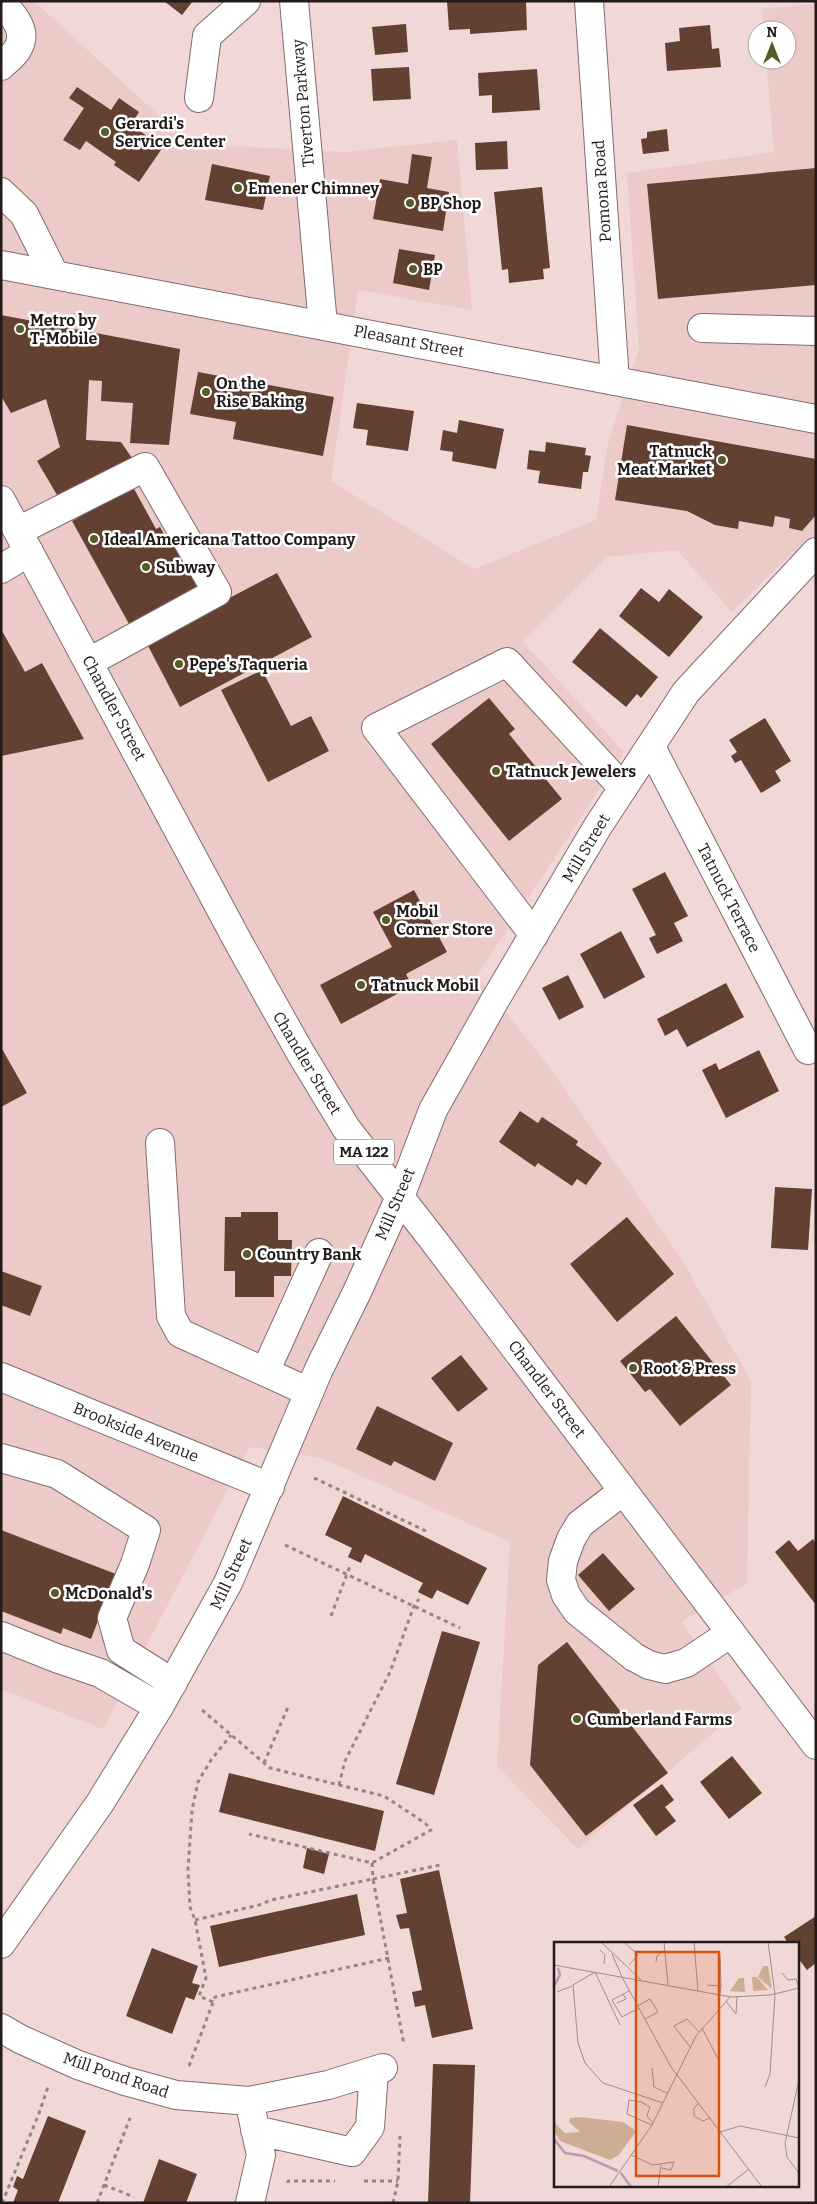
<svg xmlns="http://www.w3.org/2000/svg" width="817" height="2204" viewBox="0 0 817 2204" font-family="Bitter,serif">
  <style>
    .built { fill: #ebcac7 }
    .building { fill: #624032 }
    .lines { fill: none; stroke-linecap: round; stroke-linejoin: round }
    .minor-casing { stroke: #826c6a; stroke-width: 30 }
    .major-casing { stroke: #826c6a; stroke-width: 30 }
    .path { stroke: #978584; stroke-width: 3; stroke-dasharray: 4 4; stroke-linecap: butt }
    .minor { stroke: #fff; stroke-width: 28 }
    .major { stroke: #fff; stroke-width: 28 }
    .poi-dot { fill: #545c2a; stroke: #fff; stroke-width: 2 }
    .labels { text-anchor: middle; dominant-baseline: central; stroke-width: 5; stroke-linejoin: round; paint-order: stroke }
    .shield { fill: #fff; stroke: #655f5f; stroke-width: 1 }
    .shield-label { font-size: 15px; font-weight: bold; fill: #231b1a }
    .street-label { font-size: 16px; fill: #231b1a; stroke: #fff }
    .poi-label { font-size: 16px; font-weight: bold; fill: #231b1a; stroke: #fff; text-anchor: start }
    .inset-river { fill: none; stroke: #c099ac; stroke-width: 2.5 }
    .inset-road { fill: none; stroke: #9f8c8b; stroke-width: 1 }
    .view { fill: #d4530d; fill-opacity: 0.15; stroke: #d4530d; stroke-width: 2.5 }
    .inset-edge { fill: none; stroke: #231b1a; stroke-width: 2.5 }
  </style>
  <rect width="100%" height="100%" fill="#f1d8d6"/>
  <!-- built -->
  <path class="built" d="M1,1H34L190,144L345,152L457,140L472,310L358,290L331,481L474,569L596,520L608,443L639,349L627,173L774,152L766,60H787V30H764L762,9L816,4V558L792,553L732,612L677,550L607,557L523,642L624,752L477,976L551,1069L682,1260L751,1381L747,1583L681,1622L742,1708L578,1849L497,1766L510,1542L321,1458L250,1447L103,1729L1,1689Z"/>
  <!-- building -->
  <path class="building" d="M164,1H193L182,15Z
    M447,1H526L527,30L470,34V29L449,30Z
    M406,24L408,52L375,55L372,27Z
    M710,25L712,49L719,48L721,67L667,71L665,43L680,41L679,28Z
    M409,67L411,99L373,101L371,69Z
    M537,69L540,110L492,113V95L479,96L478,73Z
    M77,87L111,110L119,98L139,112L131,125L163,147L139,182L114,165L116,162L86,141L80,150L63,140L84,108L69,98Z
    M667,129L669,151L643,154L641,139L647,138V132Z
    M507,141L508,169L476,170L475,143Z
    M412,154L432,157L427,188L449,192L443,231L373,219L380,179L408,184Z
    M212,164L270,176L263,210L205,200Z
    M816,168V285L658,299L647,184Z
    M542,187L550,268L543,269L544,279L509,283L508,269L502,270L494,192Z
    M399,249L435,255L429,290L393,283Z
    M1,315L180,349L169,445L130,443L133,403L101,401L102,381L89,380L86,440L121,442L132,458L60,500L37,461L60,447L46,399L11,413L1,396Z
    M198,372L334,397L323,456L233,439L236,422L190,414Z
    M357,403L414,411L408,451L366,445L368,430L353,428Z
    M459,420L504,429L496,469L452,461L453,452L440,450L443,430L457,433Z
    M627,425L816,459V515L802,531L789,528L790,519L775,516L773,527L739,521L738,529L715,525L687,511L615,500Z
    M546,442L586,448L585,455L591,456L588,472H583L581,489L538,483L540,471L527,469L529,450L545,452Z
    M133,487L156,529L160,527L168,541L177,536L208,592L134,633L72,521Z
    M277,573L312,637L180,707L146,642Z
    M641,588L659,602L669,589L703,617L669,657L619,616Z
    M600,628L658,677L641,698L637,694L626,707L572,662Z
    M1,629L25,672L42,663L84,739L1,756Z
    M262,670L291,726L311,716L329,751L268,782L221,690Z
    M489,698L515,729L509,734L562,799L509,841L431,744Z
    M765,718L791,761L775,771L781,781L761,793L741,760L735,763L731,756L737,752L729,740Z
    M665,872L688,916L674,923L683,941L657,954L649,938L656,935L632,889Z
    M414,890L447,952L406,974L412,986L341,1024L320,985L392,947L373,912Z
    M621,931L645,977L604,999L580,954Z
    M568,975L584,1007L559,1020L542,988Z
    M726,983L744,1017L687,1047L677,1029L665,1036L657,1019Z
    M1,1047L27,1093L1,1107Z
    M759,1050L779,1091L726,1118L702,1070L716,1063L719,1070Z
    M520,1111L538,1123L542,1117L578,1141L576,1145L602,1163L586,1185L577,1179L572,1186L538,1163L535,1167L499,1142Z
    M775,1187L812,1189L808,1250L771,1248Z
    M241,1212H278V1240H292L291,1276H274V1297H235V1271H224L225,1217H241Z
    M627,1217L674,1274L617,1322L570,1264Z
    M1,1271L42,1286L30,1316L1,1305Z
    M676,1316L731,1385L680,1426L650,1389L645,1392L620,1361Z
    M461,1355L488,1389L458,1412L431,1378Z
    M377,1406L453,1443L435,1481L394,1461L391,1466L356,1449Z
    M343,1496L487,1568L468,1605L437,1590L432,1599L418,1592L423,1583L365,1554L361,1563L348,1557L352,1548L325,1535Z
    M1,1530L116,1574L91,1639L63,1628L61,1634L1,1611Z
    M813,1539L816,1543V1605L775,1552L789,1540L798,1551Z
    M603,1553L635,1589L609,1611L578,1575Z
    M442,1631L480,1642L434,1795L396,1784Z
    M567,1642L668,1773L586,1836L530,1765L538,1665Z
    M732,1756L762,1793L729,1819L700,1782Z
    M229,1773L384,1811L375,1851L219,1812Z
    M662,1784L674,1800L665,1807L676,1821L656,1836L633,1805Z
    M307,1848L329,1854L324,1874L303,1868Z
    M439,1870L473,2029L432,2038L425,2005L415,2007L412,1992L422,1990L409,1928L400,1929L396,1915L407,1913L400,1879Z
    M357,1894L365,1935L219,1967L210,1926Z
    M816,1916V1963L807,1970L798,1958V1943H788L784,1937Z
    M152,1948L198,1966L192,1983L200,1985L194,2000L186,1997L172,2034L126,2016Z
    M433,2064L475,2065L470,2203H428Z
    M48,2116L86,2131L58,2203H13L18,2190L13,2187L17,2176L23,2179Z
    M159,2159L197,2174L186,2203H143Z"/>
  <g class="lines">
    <defs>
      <path id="minor" d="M294,1L323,325
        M589,1L615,381
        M1,3C13,14 28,31 18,48C15,55 6,61 1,66
        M199,98L207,36L246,1
        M1,192L24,214L54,274
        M702,328L816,331
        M18,531L145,467L217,592L89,662
        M1,569L29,552
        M651,747L808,1050
        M534,935L376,728L507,662L623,788
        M160,1143L171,1316L180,1333L309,1392
        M265,1372L319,1253
        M1,1377L270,1487
        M1,1458L57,1474L146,1530L135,1564L112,1618L121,1650L173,1683
        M623,1491L580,1524L571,1539L563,1561L561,1580L566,1595L577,1611L634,1657L649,1665L665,1669L686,1663L731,1633
        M1,1636L56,1658L100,1673L159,1707
        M1,2028L20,2039L78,2065L125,2081L176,2095L249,2101L328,2085L383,2068
        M255,2130L352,2152L370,2127L374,2071
        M250,2203L261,2155L252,2114"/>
      <path id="major" d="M1,265L816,419
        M1,500L241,947L300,1052L346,1128L434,1241L816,1745
        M1,1944L100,1803L159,1707L228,1583L319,1369L357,1292L400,1197L433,1110L495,1000L598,826L686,692L816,552"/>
    </defs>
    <!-- minor casing -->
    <use href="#minor" class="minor-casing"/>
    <!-- major casing -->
    <use href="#major" class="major-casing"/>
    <!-- path -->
    <path class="path" d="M314,1478L426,1531
      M285,1545L460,1628
      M331,1616L350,1566
      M202,1710L270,1768L384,1796L425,1823L431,1830L372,1863L249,1834
      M264,1763L288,1707
      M339,1785L345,1761L390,1672L414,1606L419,1599
      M372,1863L373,1879L440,1865
      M195,1920L259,1905L271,1900L373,1879L404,2045
      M213,2002L199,1996L206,1978L195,1920L190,1907L188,1870L192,1810L198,1782L211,1760L231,1735
      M189,2066L215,1997L389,1958
      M364,2181H398
      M288,2183V2181H335
      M104,2185L134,2197
      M2,2203L38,2116L49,2084
      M97,2203L130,2118
      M393,2203L398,2181L400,2136"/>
    <!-- minor -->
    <use href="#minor" class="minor"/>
    <!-- major -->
    <use href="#major" class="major"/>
  </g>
  <!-- markers -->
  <g class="poi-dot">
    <circle cx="105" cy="132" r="5"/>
    <circle cx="238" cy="188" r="5"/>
    <circle cx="410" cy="203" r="5"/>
    <circle cx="413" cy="269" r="5"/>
    <circle cx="20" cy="329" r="5"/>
    <circle cx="206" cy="392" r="5"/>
    <circle cx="722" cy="460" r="5"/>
    <circle cx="94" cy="539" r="5"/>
    <circle cx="146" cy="567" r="5"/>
    <circle cx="179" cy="664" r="5"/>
    <circle cx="496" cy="771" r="5"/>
    <circle cx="386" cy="920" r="5"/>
    <circle cx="361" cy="985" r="5"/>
    <circle cx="247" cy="1254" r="5"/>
    <circle cx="633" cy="1368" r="5"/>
    <circle cx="55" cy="1593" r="5"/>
    <circle cx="577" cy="1719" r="5"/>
  </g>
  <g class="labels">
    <!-- shield labels -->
    <rect class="shield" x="334" y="1139.5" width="60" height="25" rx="4"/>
    <g class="shield-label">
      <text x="364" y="1152">MA 122</text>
    </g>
    <!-- street labels -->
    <g class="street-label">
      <text transform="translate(303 103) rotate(-95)">Tiverton Parkway</text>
      <text transform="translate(602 191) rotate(-94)">Pomona Road</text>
      <text transform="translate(409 341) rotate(11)">Pleasant Street</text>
      <text transform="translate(114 708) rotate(62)">Chandler Street</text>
      <text transform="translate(586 848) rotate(-59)">Mill Street</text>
      <text transform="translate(729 898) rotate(63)">Tatnuck Terrace</text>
      <text transform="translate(307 1063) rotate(59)">Chandler Street</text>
      <text transform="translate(395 1204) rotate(-67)">Mill Street</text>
      <text transform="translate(547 1389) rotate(53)">Chandler Street</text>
      <text transform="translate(136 1432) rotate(22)">Brookside Avenue</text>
      <text transform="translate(231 1574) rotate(-65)">Mill Street</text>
      <text transform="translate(116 2075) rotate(19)">Mill Pond Road</text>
    </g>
    <!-- poi labels -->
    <g class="poi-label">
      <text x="115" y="123">Gerardi's<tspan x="115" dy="18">Service Center</tspan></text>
      <text x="248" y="188">Emener Chimney</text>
      <text x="420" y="203">BP Shop</text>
      <text x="423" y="269">BP</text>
      <text x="30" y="320">Metro by<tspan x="30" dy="18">T-Mobile</tspan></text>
      <text x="216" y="383">On the<tspan x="216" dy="18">Rise Baking</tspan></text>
      <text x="712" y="451" text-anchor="end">Tatnuck<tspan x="712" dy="18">Meat Market</tspan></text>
      <text x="104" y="539">Ideal Americana Tattoo Company</text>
      <text x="156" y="567">Subway</text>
      <text x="189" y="664">Pepe's Taqueria</text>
      <text x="506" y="771">Tatnuck Jewelers</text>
      <text x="396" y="911">Mobil<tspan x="396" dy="18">Corner Store</tspan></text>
      <text x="371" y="985">Tatnuck Mobil</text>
      <text x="257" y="1254">Country Bank</text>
      <text x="643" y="1368">Root &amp; Press</text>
      <text x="65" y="1593">McDonald's</text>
      <text x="587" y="1719">Cumberland Farms</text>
    </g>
  </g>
  <!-- overview -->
  <g transform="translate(554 1942)">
    <rect width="245" height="245" fill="#f1d8d6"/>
    <path d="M209,24H214L218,47L204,35ZM198,35H203L214,48L199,49ZM185,36H190L191,50L176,49ZM0,173L2,182L11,191L26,190L15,180L16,176L26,175L69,180L82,189L65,213L56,218L6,199L0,189Z" fill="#cdae95"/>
    <path class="inset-river" d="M0,44L6,33L4,26M0,197L11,211L30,214L64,229M67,231L77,245"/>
    <path class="inset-road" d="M47,0L87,38M70,0L84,13L75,23M110,0L114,43M140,0L144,49M46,8L51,13L50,22M58,12L68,35M166,13L167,44M102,20L103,14L111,8M0,23L177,55L216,53L245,46M228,31L234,38L242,37L245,46M68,35L117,125L208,245M153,43L167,44L166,53M75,49L58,58L68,75L85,66M3,50L18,44M172,59L182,72L183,55M63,61L72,57L69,52M83,64L96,57L104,70L91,77M66,83L41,30L19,43L24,101L31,121L49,141L109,161M148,86L164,117M136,105L120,84L133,77L145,90M98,126L100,145L113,151M245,138L231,201L233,215L245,231M211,145L216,132L221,52L214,0M145,161L140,166V174L149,179L156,176M98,183L73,172L75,158L87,160L96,165L93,174L99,181M166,190L186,184L245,196M77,213L99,223L120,220M108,226L117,228L120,220M55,245L98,183L142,94L176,55M104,245L107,223M172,245L195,227"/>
    <path class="view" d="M82,10H165V234H82Z"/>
    <rect width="245" height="245" class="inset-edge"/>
  </g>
  <!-- border -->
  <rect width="817" height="2204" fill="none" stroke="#231b1a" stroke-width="5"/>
  <!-- north arrow -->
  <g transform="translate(772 45)"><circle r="24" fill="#ffffff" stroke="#a7a4a3"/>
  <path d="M0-4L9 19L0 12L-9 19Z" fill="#545c2a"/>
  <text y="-8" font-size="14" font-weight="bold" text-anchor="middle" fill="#231b1a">N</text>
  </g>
</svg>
